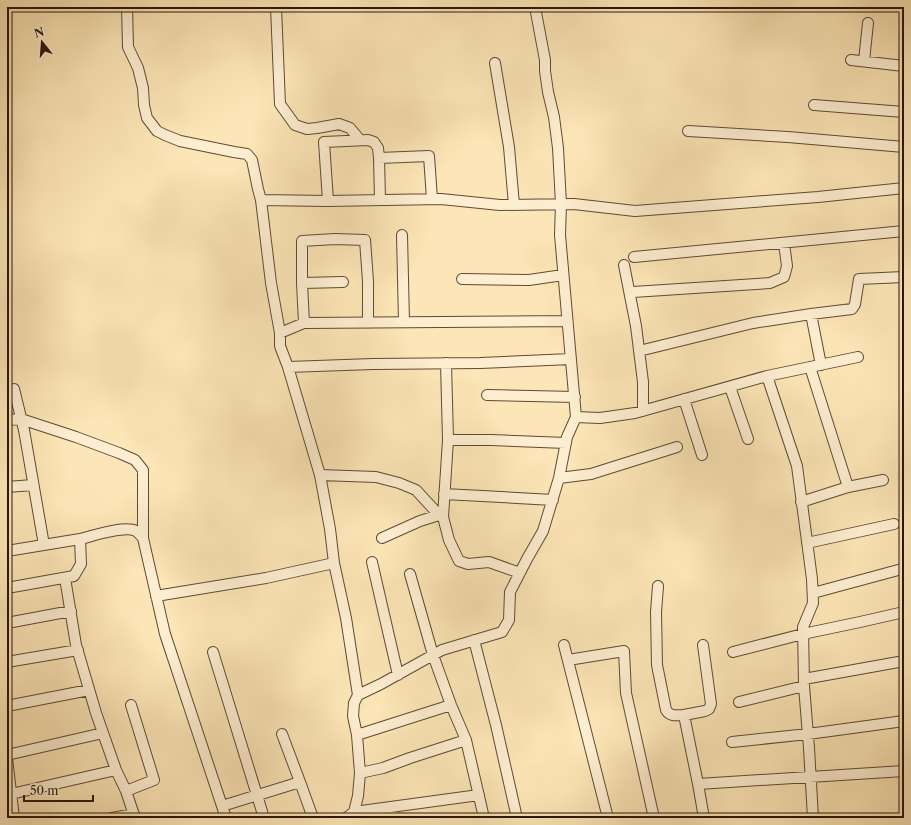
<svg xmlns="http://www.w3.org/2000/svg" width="911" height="825" viewBox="0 0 911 825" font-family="'Libre Caslon Text',serif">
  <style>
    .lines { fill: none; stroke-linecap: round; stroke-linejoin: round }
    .street-casing { stroke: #5d4a37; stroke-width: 12 }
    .street { stroke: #fdeed0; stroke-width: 10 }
  </style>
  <rect width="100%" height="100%" fill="#fce5b6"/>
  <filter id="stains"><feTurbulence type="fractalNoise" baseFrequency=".005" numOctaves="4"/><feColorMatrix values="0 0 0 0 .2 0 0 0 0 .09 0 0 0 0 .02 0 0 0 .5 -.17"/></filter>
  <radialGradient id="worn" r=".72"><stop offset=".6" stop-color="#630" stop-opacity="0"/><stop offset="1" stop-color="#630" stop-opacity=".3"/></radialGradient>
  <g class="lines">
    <defs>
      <path id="street" d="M127,7L128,47L138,68L143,88L144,105L147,118L157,131L165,135L180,141L234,152L247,154L252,160L258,189L261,200L271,283L280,333
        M276,7L280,104L295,125L307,129L317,128L339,124L350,128L360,140
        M851,60L904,66
        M864,61L868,23
        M495,63L509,147L514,205
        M814,105L904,112
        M688,131L788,137L904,147
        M379,158L380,200
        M261,200L328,201L441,199L500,205L574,204L635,211L818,197L904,188
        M328,201L324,142L368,140L374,142L378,148L379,158L429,156L432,199
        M402,235L404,322
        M634,257L904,231
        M624,265L636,326L643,382V411
        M462,279L529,280L563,275
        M302,283L343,282
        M630,291L633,292L770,283L784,277L787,266L784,243
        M811,314L821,365
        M304,323L567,321
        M639,351L753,323L811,314L852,309L854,306L855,304L859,279L904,277
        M446,363L448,440
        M288,367L280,346V333L304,323L302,283V241L335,239L365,240L368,281V323
        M810,367L848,487
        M767,376L797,466L812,579L813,603L803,627L804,686L809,748L813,818
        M730,387L748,439
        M14,389L24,430L44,545
        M487,395L575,397
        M684,399L702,455
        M576,417L600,418L635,413L767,376L858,357
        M7,420L21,419L76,437L119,453L135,460L143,470V538L165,634L226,818
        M320,475L376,477L399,483L416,490L439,515L443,517
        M559,478L591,474L677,447
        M7,487L33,485
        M444,494L501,497L553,500
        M801,502L848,487L883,480
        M382,538L420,521L439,515
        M80,539C93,536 124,525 136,531C139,533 141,536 143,538
        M807,543L894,524
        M7,551L80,539L81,564L74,576L7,588
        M372,562L398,675
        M520,573L489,562L468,564L459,561L449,540L443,517L448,440H491L566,443
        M410,574L433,655L451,705L466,740L484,818
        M65,578L76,645L96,713L116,770L126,791L135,818
        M658,586L656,612L657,665L666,710C670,717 677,715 684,715
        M813,593L902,569
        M156,596L266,578L334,563
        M7,623L71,611
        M474,640L496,725L517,818
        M564,645L608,818
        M703,645L711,704L709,709L705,711L684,715L698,784L704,818
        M213,652L264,818
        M733,652L803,634L860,622L904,612
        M568,660L624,651L626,693L654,818
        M7,662L78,650
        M804,679L904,661
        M358,695L346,618L334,563L330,529L320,475L288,367L373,364L480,363L571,359
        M739,702L804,686
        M7,706L89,690
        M282,734L300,782
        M357,735L451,705
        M732,742L808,734L904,721
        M7,755L103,733
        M7,758L14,818
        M360,773L383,768L410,758L466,740
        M698,784L904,771
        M126,791L154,780L131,705
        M11,794L116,770
        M222,806L300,782L313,818
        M392,807L393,818
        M354,812L479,795
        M112,818L134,814
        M346,818L354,812L358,796L360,773L357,735L353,716L354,703L358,695L381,684L442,650L502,632L509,620L510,592L527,559L543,531L559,478L567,437L576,417L560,235L561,204L558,148L554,117L548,92L545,71V60L535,7"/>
    </defs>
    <!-- street casing -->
    <use href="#street" class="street-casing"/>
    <!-- street -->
    <use href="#street" class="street"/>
  </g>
  <!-- margin -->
  <rect width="911" height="825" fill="none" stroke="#fce5b6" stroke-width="24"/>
  <rect x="8" y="8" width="895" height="809" fill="none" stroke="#28170d" stroke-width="2"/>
  <rect x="12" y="12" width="887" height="801" fill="none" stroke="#28170d"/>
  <!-- north arrow -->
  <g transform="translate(42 42) rotate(343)" stroke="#fdeed0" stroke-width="3" paint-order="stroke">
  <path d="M0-3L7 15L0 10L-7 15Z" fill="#28170d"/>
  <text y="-6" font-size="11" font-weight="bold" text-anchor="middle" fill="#28170d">N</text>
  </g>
  <!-- scale -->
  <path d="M24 795v6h69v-6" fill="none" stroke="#28170d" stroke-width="2"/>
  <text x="30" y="795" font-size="12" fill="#28170d" stroke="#fdeed0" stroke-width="3" paint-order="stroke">50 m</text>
  <rect width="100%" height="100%" filter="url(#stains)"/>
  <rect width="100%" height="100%" fill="url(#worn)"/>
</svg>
